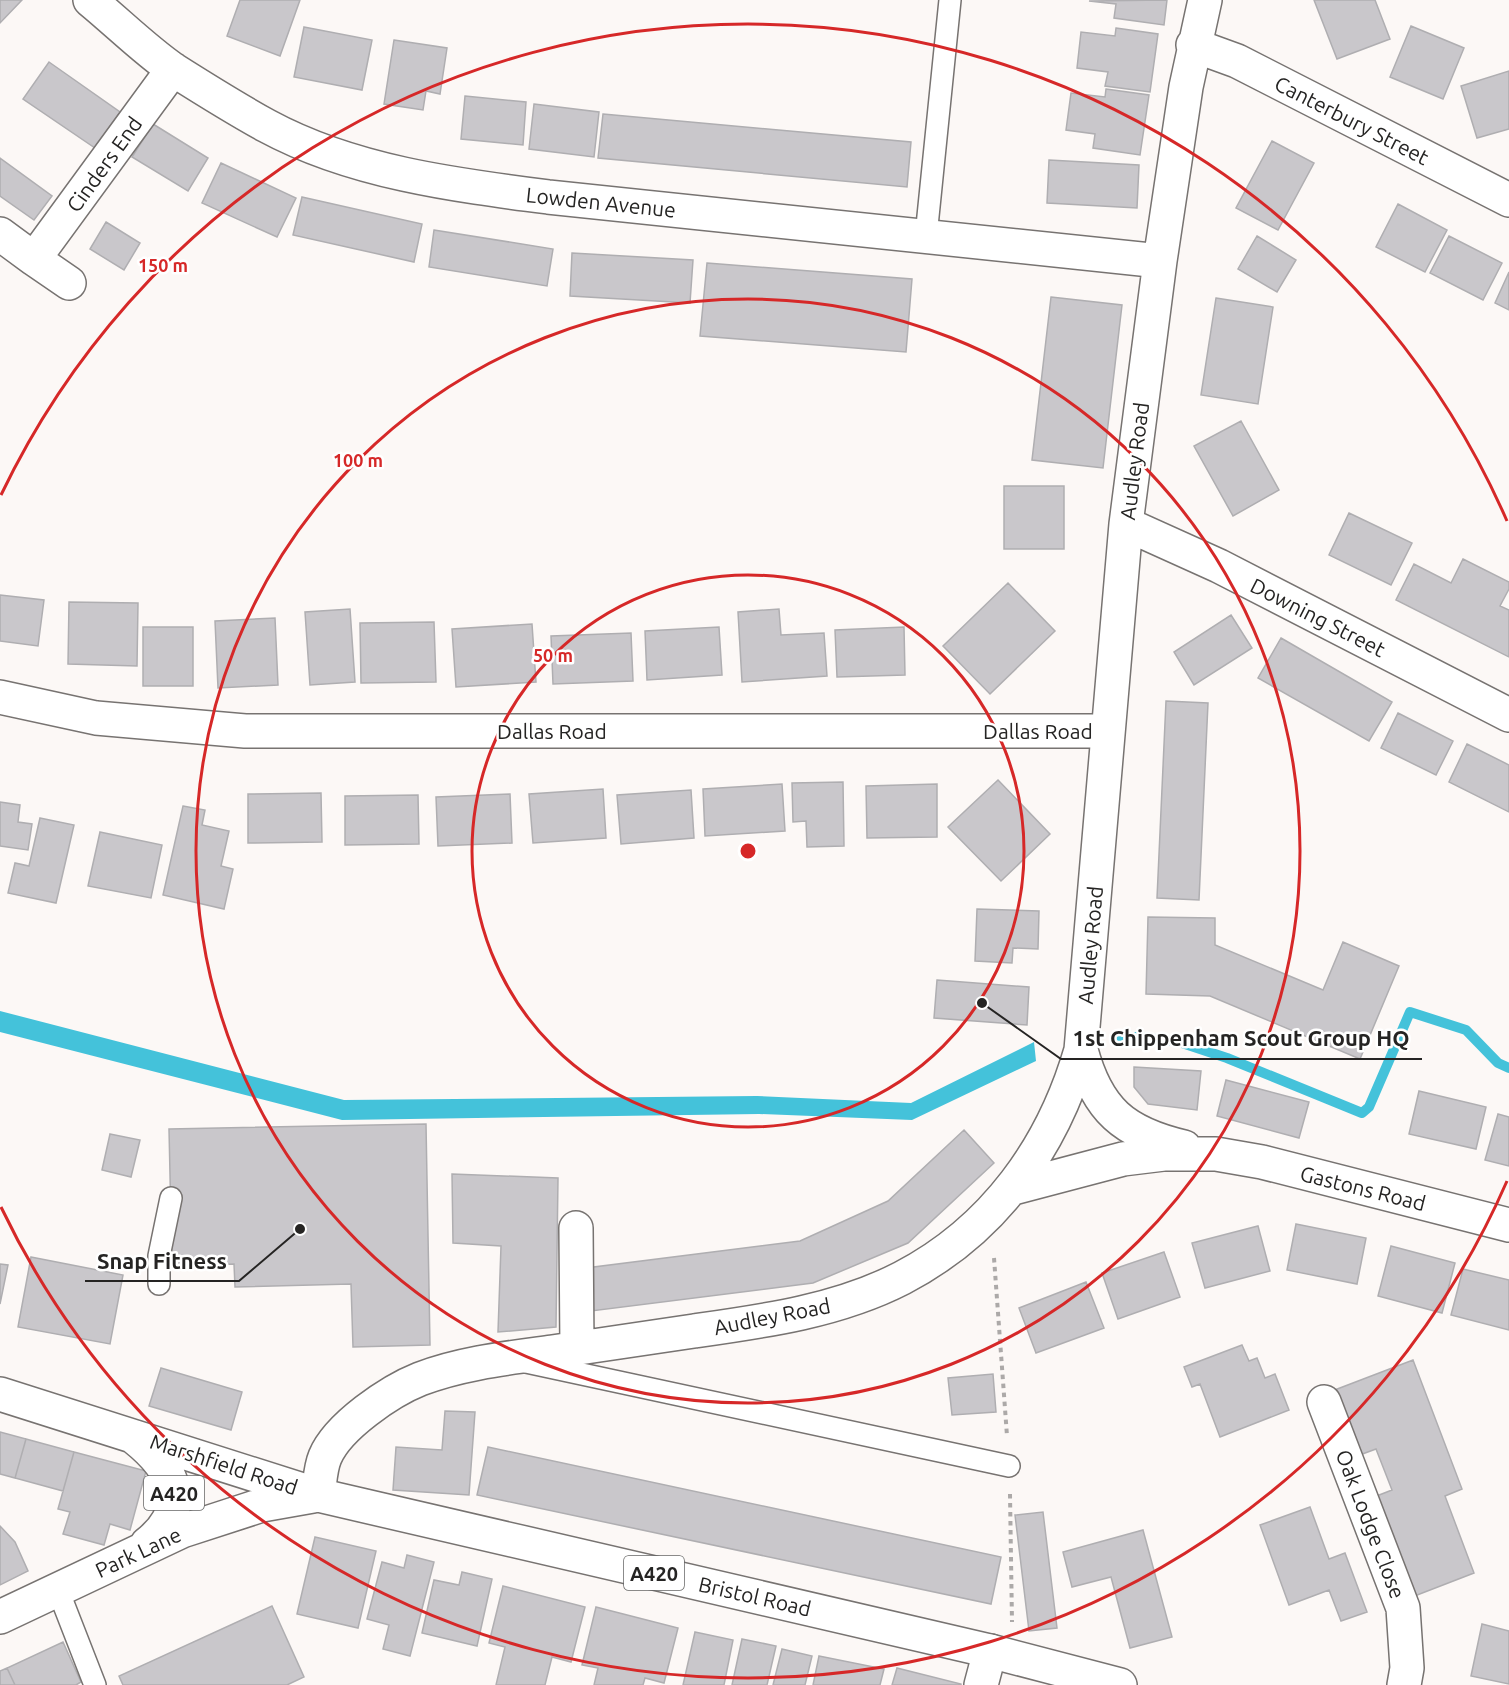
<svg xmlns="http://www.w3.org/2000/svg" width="1509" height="1685" viewBox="0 0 1509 1685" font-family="Ubuntu,sans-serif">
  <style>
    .water { fill: #44c2da }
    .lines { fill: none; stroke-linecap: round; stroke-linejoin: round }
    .stream { stroke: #44c2da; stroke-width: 10 }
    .building { fill: #c9c7cb; stroke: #afaeb1; stroke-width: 1.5 }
    .service-casing { stroke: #777371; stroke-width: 24 }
    .minor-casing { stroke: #777371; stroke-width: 36 }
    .primary-casing { stroke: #777371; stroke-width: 36 }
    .path { stroke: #aca9a8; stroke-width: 4; stroke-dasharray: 4.5 4.5; stroke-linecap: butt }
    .service { stroke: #fff; stroke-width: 21 }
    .minor { stroke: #fff; stroke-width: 33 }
    .primary { stroke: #fff; stroke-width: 33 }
    .ring { fill: none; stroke: #d62828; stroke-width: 3 }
    .labels { text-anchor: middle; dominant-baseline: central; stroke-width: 5; stroke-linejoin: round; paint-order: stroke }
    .shield { fill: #fff; stroke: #666665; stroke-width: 1.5 }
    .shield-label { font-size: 20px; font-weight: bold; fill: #252423 }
    .street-label { font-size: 21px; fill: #252423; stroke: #fff }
    .centre { fill: #d62828; stroke: #fff; stroke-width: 3 }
    .ring-label { font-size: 18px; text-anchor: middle; font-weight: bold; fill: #d62828; stroke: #fff; stroke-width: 5; stroke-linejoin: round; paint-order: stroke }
    .leader { fill: none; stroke: #252423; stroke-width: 2 }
    .callout-dot { fill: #252423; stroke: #fff; stroke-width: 2 }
    .callout-label { font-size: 22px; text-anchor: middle; font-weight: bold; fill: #252423; stroke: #fff; stroke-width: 5; stroke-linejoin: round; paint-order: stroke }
  </style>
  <rect width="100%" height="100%" fill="#fcf8f6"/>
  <!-- water -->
  <path class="water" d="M0,1011L344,1100L757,1096L911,1103L1034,1042L1036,1061L912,1120L759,1114L342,1120L0,1032Z"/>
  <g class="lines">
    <!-- stream -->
    <path class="stream" d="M1115,1040L1136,1037L1176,1041L1227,1058L1362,1113L1369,1107L1410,1012L1466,1030L1498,1063L1509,1068"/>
  </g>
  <!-- building -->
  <path class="building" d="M0,0H22L0,23Z
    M240,0H300L280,56L227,36Z
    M1167,0L1164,25L1114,18L1116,4L1089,1Z
    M1314,0H1375L1390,39L1337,59Z
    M1411,26L1464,48L1443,99L1390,77Z
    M304,27L372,40L362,90L294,77Z
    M1116,28L1158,34L1150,92L1105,86L1108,72L1077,68L1081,32L1115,36Z
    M394,40L447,48L440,94L426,91L423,110L384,104Z
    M49,62L120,112L95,148L23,99Z
    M1509,71V129L1477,138L1461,86Z
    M1106,89L1149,95L1140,155L1093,148L1095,134L1066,130L1071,93L1105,97Z
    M465,96L526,102L523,145L461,139Z
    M534,104L599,112L594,157L529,149Z
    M603,114L911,142L907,187L598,158Z
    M153,124L208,158L188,191L132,157Z
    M1272,141L1314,163L1278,230L1236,208Z
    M0,158L52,196L34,220L0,196Z
    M1049,160L1139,165L1137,208L1047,203Z
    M221,163L296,198L277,237L202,203Z
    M302,197L422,224L414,262L293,235Z
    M1398,204L1447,230L1425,272L1376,247Z
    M106,222L140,243L124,270L90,249Z
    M434,230L553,249L547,286L429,267Z
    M1257,236L1296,260L1277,292L1238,269Z
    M1449,236L1502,263L1483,300L1430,273Z
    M572,253L693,260L690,303L570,296Z
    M707,263L912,279L906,352L700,336Z
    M1509,272V310L1495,303Z
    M1051,297L1122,305L1103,468L1032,460Z
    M1216,298L1273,307L1258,404L1201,395Z
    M1241,421L1279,490L1233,516L1194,446Z
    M1004,486H1064V549H1004Z
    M1349,513L1412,543L1391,585L1329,555Z
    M1463,559L1509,582V589L1500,606L1509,610V657L1396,600L1414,564L1451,583Z
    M1008,583L1055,631L990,694L943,646Z
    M0,595L44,600L38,646L0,641Z
    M69,602L138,603L137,666L68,664Z
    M350,609L355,682L310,685L305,612Z
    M779,609L781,635L824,633L827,676L742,682L738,612Z
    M1231,615L1252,648L1194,685L1174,652Z
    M275,618L278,685L218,688L215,621Z
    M434,622L436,682L361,683L360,623Z
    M532,624L536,682L456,687L452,629Z
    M143,627H193V686H143Z
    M719,627L722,675L647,680L645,631Z
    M904,627L905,675L837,677L835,630Z
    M631,633L633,681L553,684L551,636Z
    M1281,638L1392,702L1369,741L1258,678Z
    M1166,701L1208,703L1199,900L1157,898Z
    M1398,713L1453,741L1436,775L1381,748Z
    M1467,744L1509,765V812L1449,782Z
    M998,780L1050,834L1001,881L948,827Z
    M843,782L844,846L807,847L806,821L793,822L792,783Z
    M782,784L785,831L705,836L703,789Z
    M937,784V837L867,838L866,786Z
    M603,789L606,838L533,843L529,794Z
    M691,790L694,838L621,844L617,795Z
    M321,793L322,842L248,843V794Z
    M510,794L512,843L438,846L436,797Z
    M418,795L419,844L345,845V796Z
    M0,802L20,805L18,822L32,824L28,850L0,846Z
    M183,806L205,810L202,825L229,831L221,866L233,869L224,909L163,895Z
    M40,818L74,825L56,903L8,893L15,863L29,866Z
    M100,832L162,845L151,898L88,886Z
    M977,909L1039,911L1038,949L1013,948L1012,963L975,961Z
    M1148,917L1215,918V945L1323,990L1343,942L1399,966L1360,1059L1210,996L1146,994Z
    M937,980L1029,987L1027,1025L934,1018Z
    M1134,1067L1201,1071L1197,1110L1148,1104L1134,1087Z
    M1226,1080L1309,1102L1299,1138L1217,1116Z
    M1419,1091L1486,1107L1476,1149L1409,1134Z
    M1498,1114L1509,1117V1166L1485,1160Z
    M426,1124L430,1345L353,1347L351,1284L235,1287L234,1264L172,1266L169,1129Z
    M964,1130L994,1163L908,1243L813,1283L591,1311L586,1268L800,1241L888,1201Z
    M110,1134L140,1140L131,1177L102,1170Z
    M452,1174L558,1178L556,1327L498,1332L501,1246L453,1243Z
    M1296,1224L1366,1238L1357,1284L1287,1270Z
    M1258,1226L1270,1271L1205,1288L1192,1243Z
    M1391,1246L1455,1263L1442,1313L1378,1296Z
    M1164,1252L1180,1297L1118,1319L1102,1273Z
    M31,1257L123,1275L110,1344L18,1327Z
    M0,1264L8,1265L0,1304Z
    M1463,1269L1509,1280V1330L1451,1315Z
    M1086,1282L1104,1328L1036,1353L1019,1308Z
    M1242,1345L1249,1361L1257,1358L1265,1378L1275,1374L1289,1410L1220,1437L1200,1384L1192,1387L1184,1367Z
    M1413,1360L1462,1489L1445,1496L1474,1573L1412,1597L1374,1497L1392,1490L1376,1449L1357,1456L1332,1391Z
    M161,1368L242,1392L231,1430L149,1406Z
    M993,1374L996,1412L952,1415L948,1378Z
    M445,1411L475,1412L469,1495L393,1490L396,1447L442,1450Z
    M0,1432L26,1439L15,1478L0,1474Z
    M26,1439L74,1452L63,1491L15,1478Z
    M488,1447L1001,1557L991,1604L477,1495Z
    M74,1452L146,1471L130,1530L110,1524L104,1545L63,1534L70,1512L58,1509Z
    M1310,1507L1329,1559L1345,1553L1367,1612L1341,1621L1329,1590L1289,1605L1260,1525Z
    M1043,1512L1057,1628L1029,1631L1015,1515Z
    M0,1526L15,1542L28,1571L0,1585Z
    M1143,1530L1172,1637L1130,1648L1111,1577L1072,1587L1063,1552Z
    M315,1537L376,1551L358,1628L297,1614Z
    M407,1555L434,1562L410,1656L383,1649L389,1625L367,1619L382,1562L404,1568Z
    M462,1572L492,1579L477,1646L422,1633L434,1580L459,1585Z
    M503,1586L585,1607L571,1662L552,1657L545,1685H496L505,1647L489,1643Z
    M272,1606L304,1677L287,1685H123L119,1676Z
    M596,1607L678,1628L664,1683L645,1678L643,1685H594L598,1668L582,1665Z
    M1482,1624L1509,1631V1684L1471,1676Z
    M695,1632L733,1640L724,1685H683Z
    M742,1639L776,1646L767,1685H732Z
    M63,1642L81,1682L76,1685H15L7,1668Z
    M782,1649L812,1656L805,1685H773Z
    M819,1656L884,1669L880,1685H813Z
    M7,1668L15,1685H0V1671Z
    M897,1668L961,1684V1685H892Z"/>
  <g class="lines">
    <defs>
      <path id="service" d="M926,236L950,0
        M159,1284V1256L171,1198
        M526,1362L1009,1466
        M58,1590L95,1685"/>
      <path id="minor" d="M90,0C118,23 145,50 174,70C204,89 236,109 267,126C352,172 454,185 548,197L1160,261
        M1193,45L1237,61L1509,200
        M0,234L34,259L173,69
        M34,259L69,283
        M1126,524L1219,566L1509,715
        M0,697L96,718L245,731H1107
        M1081,1050C1097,1110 1124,1133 1184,1147
        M1013,1188L1123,1159L1164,1154H1216L1262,1162L1509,1225
        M576,1228L577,1348
        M1324,1402L1403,1608L1407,1668L1404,1685
        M318,1495C320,1483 320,1469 325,1457C338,1426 390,1391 420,1379C462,1363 508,1358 552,1352C599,1345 647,1338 694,1331C765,1321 838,1311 902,1278C994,1230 1053,1147 1081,1050L1126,524L1160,261L1186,87L1205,0
        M981,1685L990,1651"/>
      <path id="primary" d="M0,1394L318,1495L990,1651L1120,1685
        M135,1438C175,1470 193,1508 147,1544
        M0,1617L182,1531L262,1505L313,1496"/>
    </defs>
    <!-- service casing -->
    <use href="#service" class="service-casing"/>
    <!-- minor casing -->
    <use href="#minor" class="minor-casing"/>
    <!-- primary casing -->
    <use href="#primary" class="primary-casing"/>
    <!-- path -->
    <path class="path" d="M994,1258L1007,1436
      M1010,1494L1012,1622"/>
    <!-- service -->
    <use href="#service" class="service"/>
    <!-- minor -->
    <use href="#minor" class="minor"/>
    <!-- primary -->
    <use href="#primary" class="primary"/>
  </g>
  <!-- distance rings -->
  <g class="ring">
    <circle cx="748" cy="851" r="276"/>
    <circle cx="748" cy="851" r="552"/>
    <path d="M1507 1181A828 828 0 0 1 1 1207M1 495A828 828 0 0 1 1507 521"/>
  </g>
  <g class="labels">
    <!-- shield labels -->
    <g class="shield">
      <rect x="144" y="1476" width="60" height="34" rx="4.5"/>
      <rect x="624" y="1556" width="60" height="34" rx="4.5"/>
    </g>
    <g class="shield-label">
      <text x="174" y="1493">A420</text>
      <text x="654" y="1573">A420</text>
    </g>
    <!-- street labels -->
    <g class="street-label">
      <text transform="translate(1352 120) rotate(27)">Canterbury Street</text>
      <text transform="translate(104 164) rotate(-54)">Cinders End</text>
      <text transform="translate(601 202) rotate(6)">Lowden Avenue</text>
      <text transform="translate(1134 461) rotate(-83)">Audley Road</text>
      <text transform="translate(1318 617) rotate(27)">Downing Street</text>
      <text x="552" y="731">Dallas Road</text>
      <text x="1038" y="731">Dallas Road</text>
      <text transform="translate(1090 945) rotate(-85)">Audley Road</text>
      <text transform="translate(1363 1188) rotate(14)">Gastons Road</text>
      <text transform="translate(772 1316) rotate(-11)">Audley Road</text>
      <text transform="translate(224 1464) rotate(18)">Marshfield Road</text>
      <text transform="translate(1371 1524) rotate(69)">Oak Lodge Close</text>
      <text transform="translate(138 1552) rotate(-25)">Park Lane</text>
      <text transform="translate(755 1596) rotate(13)">Bristol Road</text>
    </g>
  </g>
  <circle cx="748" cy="851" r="9" class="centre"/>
  <g class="ring-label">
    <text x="163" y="272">150 m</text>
    <text x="358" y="467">100 m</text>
    <text x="553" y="662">50 m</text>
  </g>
  <!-- callouts -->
  <path class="leader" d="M982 1003L1061 1059H1422M300 1229L239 1281H85"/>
  <g class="callout-dot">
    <circle cx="982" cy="1003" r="6"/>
    <circle cx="300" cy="1229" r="6"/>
  </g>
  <g class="callout-label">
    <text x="1241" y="1046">1st Chippenham Scout Group HQ</text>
    <text x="162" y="1269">Snap Fitness</text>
  </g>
</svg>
